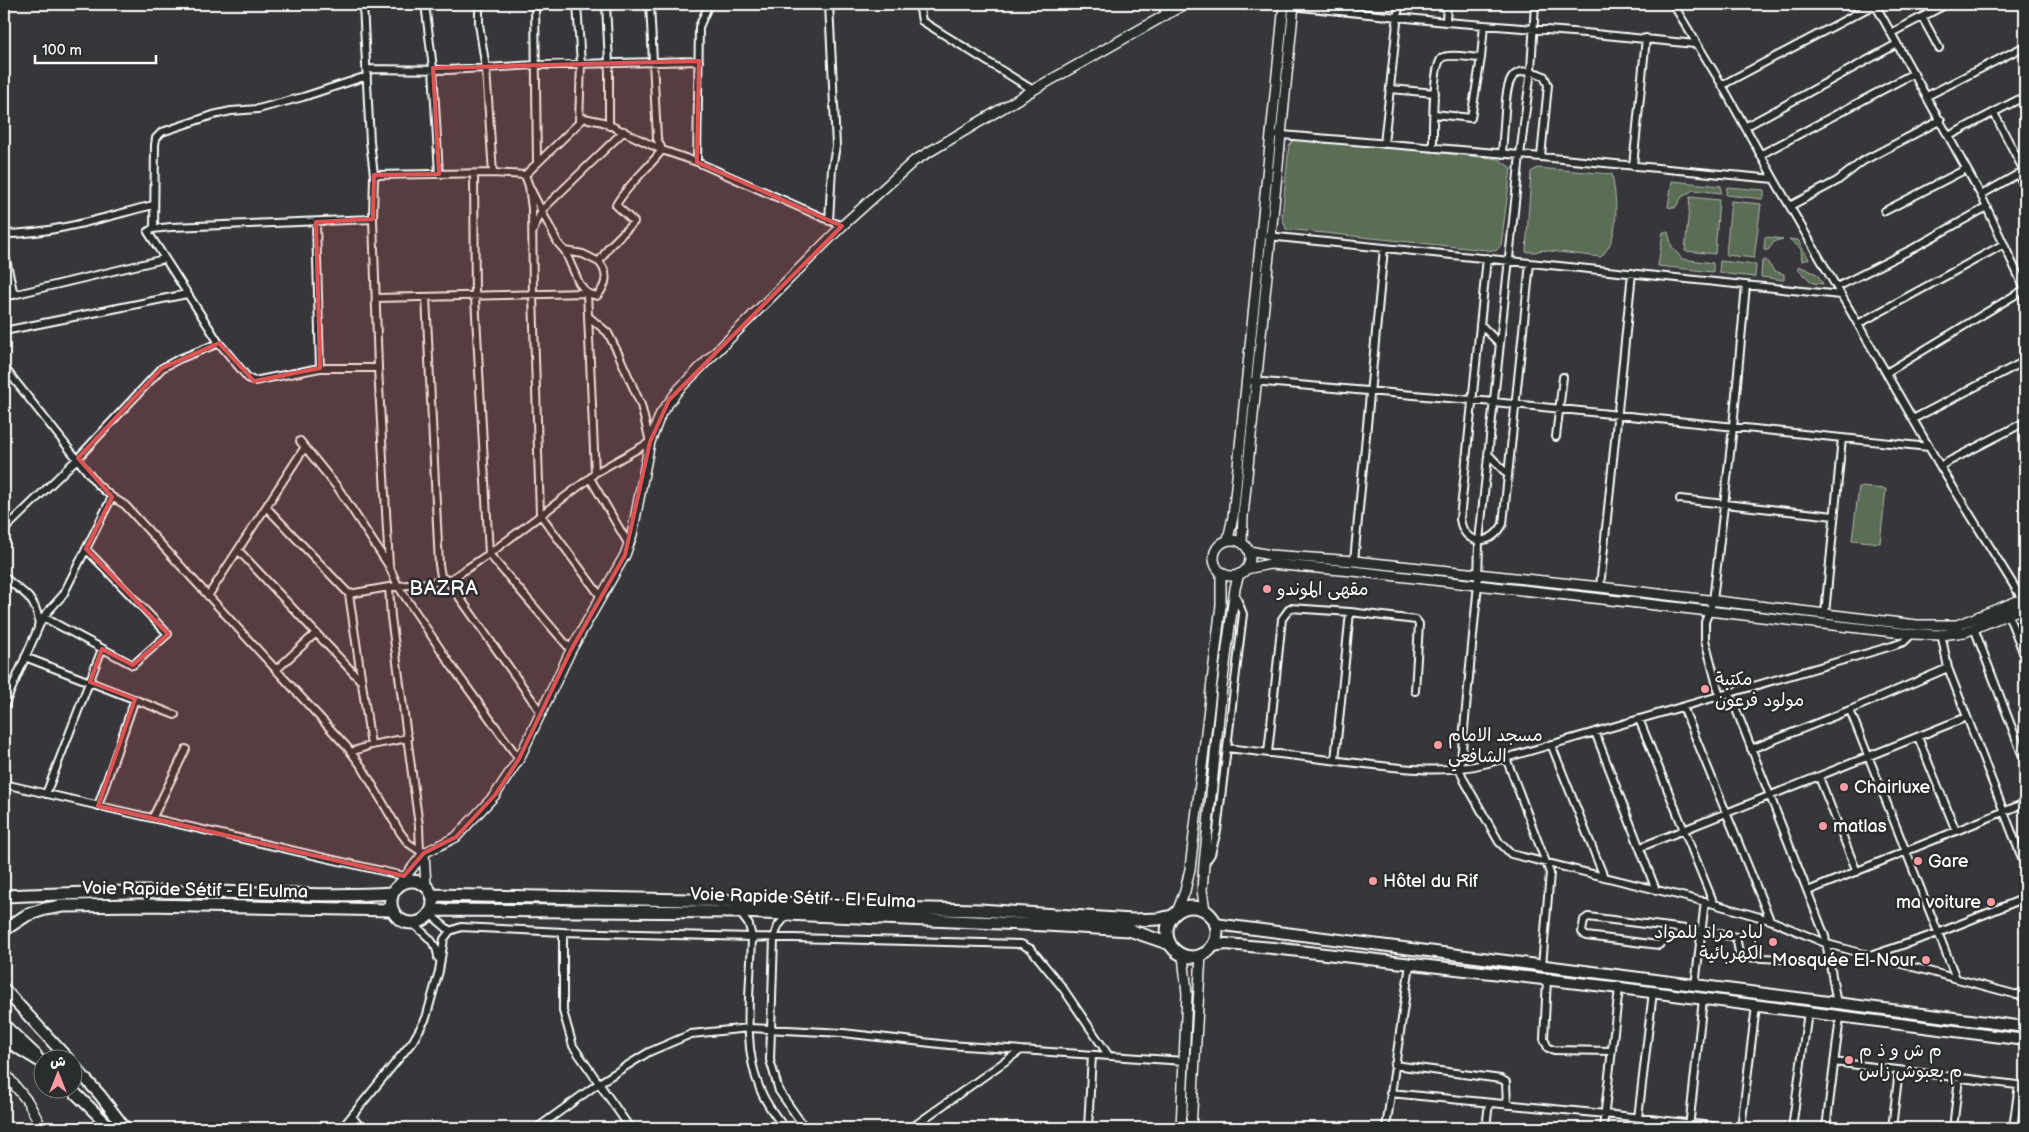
<svg xmlns="http://www.w3.org/2000/svg" width="2029" height="1132" viewBox="0 0 2029 1132" font-family="'Balsamiq Sans','Playpen Sans Arabic',sans-serif">
  <style>
    .green { fill: #5c6d57; stroke: #aeb6ab }
    .lines { fill: none; stroke-linecap: round; stroke-linejoin: round }
    .street-casing { stroke: #fff; stroke-width: 10 }
    .secondary-casing { stroke: #fff; stroke-width: 12 }
    .primary-casing { stroke: #fff; stroke-width: 14 }
    .highway-casing { stroke: #fff; stroke-width: 15 }
    .street { stroke: #2a2d2e; stroke-width: 6 }
    .secondary { stroke: #2a2d2e; stroke-width: 9 }
    .primary { stroke: #2a2d2e; stroke-width: 10 }
    .highway { stroke: #2a2d2e; stroke-width: 11 }
    .marked { fill: #de5353; fill-opacity: 0.2; stroke: #de5353; stroke-width: 4; stroke-linejoin: round }
    .poi-dot { fill: #ff9aa2; stroke: #2a2d2e; stroke-width: 2 }
    .labels { text-anchor: middle; dominant-baseline: central; stroke-width: 5; stroke-linejoin: round; paint-order: stroke }
    .poi-label { font-size: 18px; fill: #fff; stroke: #2a2d2e; text-anchor: start }
    .street-label { font-size: 18px; fill: #fff; stroke: #2a2d2e }
    .quarter-label { font-size: 20px; letter-spacing: 1px; fill: #fff; stroke: #2a2d2e }
  </style>
  <rect width="100%" height="100%" fill="#37373b"/>
  <filter id="ink" filterUnits="userSpaceOnUse"><feTurbulence type="fractalNoise" baseFrequency=".02" numOctaves="2"/><feDisplacementMap in="SourceGraphic" scale="10" xChannelSelector="R" yChannelSelector="G"/><feConvolveMatrix kernelMatrix="1 2 1 2 8 2 1 2 1" color-interpolation-filters="sRGB"/></filter>
  <g filter="url(#ink)">
    <!-- green -->
    <path class="green" d="M1296,138L1499,159L1511,168L1501,245L1496,251L1286,229L1282,217L1289,145Z
      M1537,168L1612,174C1616,195 1619,224 1610,244C1608,249 1604,253 1601,257L1542,250L1535,252H1526L1531,172Z
      M1672,181L1721,186V193L1693,190L1682,197L1675,208L1668,207Z
      M1727,187L1764,190V197L1762,199L1726,195Z
      M1690,197L1719,200L1715,254L1685,251Z
      M1731,201L1761,204L1754,258L1726,255Z
      M1663,232H1668L1672,247L1682,259L1713,263V272L1658,266Z
      M1765,237L1783,239L1775,241L1768,250H1764Z
      M1789,239L1798,240L1809,259L1802,261L1801,249Z
      M1766,260L1774,271L1784,274V280L1761,277L1762,261Z
      M1720,261L1756,265L1755,277L1719,273Z
      M1799,266L1817,274L1823,284L1813,283L1797,269Z
      M1859,487L1886,489L1880,543L1852,540Z"/>
    <g class="lines">
      <defs>
        <path id="street" d="M363,4L370,142L374,175L373,219L378,368L389,566
          M425,4L433,68L439,174
          M479,4V24L486,69L493,173
          M535,4L537,163
          M577,4L581,64L579,122
          M606,4L609,63V126
          M650,4L657,138L662,150L697,162L842,226
          M829,4L836,146L832,168L829,221
          M919,4L922,21L1033,90
          M1163,4L1165,16
          M1535,4L1531,70L1520,155L1479,541L1478,584L1460,770L1464,780L1499,842L1511,854L1714,904L1770,920L1827,944L2025,997
          M1673,4L1722,85L1774,179L1940,466L2024,602
          M1291,6L1446,22L1585,33L1695,44
          M1876,6L1981,195L2025,290
          M1922,17L1939,48
          M1446,22L1447,4
          M1891,33L1947,4
          M366,69L448,70L536,65L699,61
          M1722,85L1864,10L1883,4
          M1391,89L1435,93
          M1927,96L2025,46
          M1994,113L2024,171
          M1434,114L1471,118L1481,58L1484,25
          M1745,127L1897,44
          M1270,134L1520,155L1774,179
          M1949,136L2025,96
          M1384,144L1399,4
          M1433,148C1433,134 1432,66 1442,58C1448,53 1472,58 1481,58
          M1502,154C1503,140 1504,126 1505,111C1507,84 1509,61 1544,76L1548,85L1541,157
          M1760,155L1914,73
          M697,162L699,27L709,4
          M1633,166L1646,38
          M474,174L475,297L489,554L571,650
          M2018,174L2025,187
          M374,175L493,173L525,175L529,186L532,209L533,295L540,514L601,597
          M525,175L584,118L603,122L662,150C648,169 628,184 616,205L634,222L609,247L599,262C609,273 607,285 597,296L587,293L579,283L565,251L558,243L531,190
          M1981,195L2025,170
          M1790,206L1837,181L1863,161L1941,120
          M1885,211L1966,169
          M373,219L171,227L152,229L148,232L219,343L248,378L254,381L320,368H378
          M316,222L320,368
          M154,229L155,145L156,138L162,132L213,115L231,111L258,109L303,97L367,76
          M533,231L542,210L624,131
          M4,234C54,234 105,217 153,205
          M1268,236L1841,295
          M4,251L14,295
          M565,251L583,254L599,262
          M1487,258L1460,519C1464,547 1492,546 1503,524L1530,263
          M1837,287L1910,250L1987,207
          M4,297L164,259
          M426,297L439,565L441,576L448,581L542,714
          M376,298L587,293L595,473
          M1480,324L1500,344
          M1858,324L2004,244
          M4,331L187,294
          M4,367L97,484L112,497L125,505L347,747L362,767L400,832L408,843L420,851
          M1886,373L2025,289
          M1252,381L1494,402L1929,447
          M1913,419L2025,361
          M1556,437L1563,377
          M300,441L338,488L389,566L398,586L451,665L519,759
          M1488,454L1508,475
          M1940,466L2025,422
          M590,478L629,545
          M1680,499L1834,516
          M266,507L349,594L371,745
          M4,530L78,458L162,368L179,359L219,343
          M238,550L361,681
          M1354,561L1384,248
          M4,576C15,589 30,592 36,610C38,616 40,620 38,626
          M389,587L391,617L419,826L420,851L423,852
          M1600,587L1632,273
          M349,594L389,587L448,581L489,554L590,478L595,473L650,442L641,405L618,353L608,333L588,316
          M208,596L305,447
          M2007,612L2025,657
          M1825,614L1842,438
          M43,617L133,665L168,634L86,549
          M1974,628L2025,762
          M1941,633L1948,668L2025,866
          M25,657L175,715
          M276,670L316,633
          M1730,694L1825,936L1837,1004
          M1720,697L1705,640V622L1713,601L1733,427L1746,285
          M4,706L43,617L63,595L112,497
          M1683,707L1770,920
          M1850,710L1956,978
          M1639,719L1714,904
          M1595,732L1656,890
          M1918,737L1956,831
          M1551,744L1604,877
          M1227,748C1270,753 1313,758 1356,763C1402,768 1442,775 1488,763L1892,646L1904,642L1913,633
          M1751,749L1850,710L1948,668
          M351,752L371,745L408,738
          M1268,753L1282,619L1290,608L1350,612L1416,620L1419,624L1415,691
          M1506,758L1550,873L1542,966
          M1335,760L1350,612
          M1819,777L1857,872
          M4,784L404,876
          M46,794L102,649
          M98,806L135,699
          M153,817L186,749
          M1641,847L1967,717
          M1205,863L1211,854L1217,831L1243,614L1235,594
          M1808,891L2025,803
          M740,913L749,925L752,937C751,985 741,1044 760,1089C766,1104 775,1116 785,1128
          M430,914L450,931
          M788,914L778,926L774,938L770,1060L779,1091L805,1128
          M412,923C423,933 438,942 438,958
          M1666,928L1664,940L1659,945L1586,936L1582,932L1584,920L1588,917L1702,931L1736,937L1739,952L1742,957L1783,959
          M563,932L1021,944L1031,949L1062,987L1109,1056
          M1873,955L1938,933L2025,898
          M1547,979L1544,1039L1548,1048L1554,1050L1612,1051
          M1695,986L1705,901
          M2016,995L2025,991
          M1834,1062L2025,1086
          M1394,1065L1501,1079L1506,1082L1507,1105
          M1390,1093L1605,1114L1730,1128
          M352,1116L361,1128
          M1638,1118L1653,992
          M342,1128L413,1041L426,1018L439,971L444,939L450,931L461,927L563,932V1011L573,1046L630,1128
          M537,1128L599,1083L649,1052L691,1034L749,1028L843,1033L949,1045L1184,1061
          M911,1128L1021,1050
          M1088,1128L1092,1055
          M1386,1128L1410,964
          M1486,1128L1489,1103
          M1603,1128L1619,988
          M1689,1128L1703,999
          M1741,1128L1756,1006
          M1792,1128L1808,1012
          M1826,1128L1840,1017
          M1892,1128L1899,1070
          M1953,1128L1959,1078
          M2013,1128L2019,1085"/>
        <path id="secondary" d="M1228,539L1233,517L1284,4
          M1214 558a18 18 0 1 1 36 0a18 18 0 1 1-36 0Z
          M1242,542L1243,516L1294,4
          M1249,551L1270,555L1354,561L1600,587L1917,625H1957L2025,598
          M1246,569L1270,564L1353,571L1912,634L1941,635L1965,632L2025,607
          M424,853L426,886
          M397,887L424,853L456,837L495,795L519,759L571,650L625,555L632,535L650,442L661,413L679,389L842,226L914,161L1033,90L1185,4
          M1205,911L1202,890L1204,864L1222,687L1235,588L1239,574
          M1177,912L1185,891L1190,869L1221,605V573
          M4,1072L28,1102L42,1128
          M1181,1128L1187,994L1183,955
          M1191,1128L1201,954"/>
        <path id="primary" d="M1215,924L2025,1027
          M1212,946L1226,944L1273,948L1604,986L2025,1040
          M4,989L69,1060
          M4,1025L36,1055
          M72,1064L100,1095L125,1128
          M72,1090L111,1128"/>
        <path id="highway" d="M391 902a21 21 0 1 1 42 0a21 21 0 1 1-42 0Z
          M433,895L739,901L882,908L980,910L1132,920L1159,919L1172,916
          M4,896C74,893 144,891 214,892C274,893 333,897 393,893
          M1167 932a25 25 0 1 1 50 0a25 25 0 1 1-50 0Z
          M432,910L739,912L1046,925L1129,930L1170,944
          M4,930L27,915L45,909L63,906L146,905L392,910
          M4,1039L42,1062"/>
      </defs>
      <!-- street casing -->
      <use href="#street" class="street-casing"/>
      <!-- secondary casing -->
      <use href="#secondary" class="secondary-casing"/>
      <!-- primary casing -->
      <use href="#primary" class="primary-casing"/>
      <!-- highway casing -->
      <use href="#highway" class="highway-casing"/>
      <!-- street -->
      <use href="#street" class="street"/>
      <!-- secondary -->
      <use href="#secondary" class="secondary"/>
      <!-- primary -->
      <use href="#primary" class="primary"/>
      <!-- highway -->
      <use href="#highway" class="highway"/>
    </g>
  </g>
  <!-- marked area -->
  <path class="marked" d="M699,61L697,162L842,226L669,400L650,442L625,555L571,650L519,759L495,795L456,837L424,853L404,876L98,806L135,699L90,682L102,649L133,665L168,634L86,549L112,497L78,458L162,368L219,343L254,381L320,368L316,222L373,219L374,175L439,174L433,68Z"/>
  <!-- markers -->
  <g class="poi-dot">
    <circle cx="1267" cy="589" r="5"/>
    <circle cx="1705" cy="689" r="5"/>
    <circle cx="1438" cy="745" r="5"/>
    <circle cx="1844" cy="787" r="5"/>
    <circle cx="1823" cy="826" r="5"/>
    <circle cx="1918" cy="861" r="5"/>
    <circle cx="1373" cy="881" r="5"/>
    <circle cx="1991" cy="902" r="5"/>
    <circle cx="1773" cy="942" r="5"/>
    <circle cx="1926" cy="960" r="5"/>
    <circle cx="1849" cy="1060" r="5"/>
  </g>
  <g class="labels">
    <!-- poi labels -->
    <g class="poi-label">
      <text x="1277" y="589">مقهى الموندو</text>
      <text x="1715" y="679">مكتبة<tspan x="1715" dy="21">مولود فرعون</tspan></text>
      <text x="1448" y="735">مسجد الامام<tspan x="1448" dy="21">الشافعي</tspan></text>
      <text x="1854" y="787">Chairluxe</text>
      <text x="1833" y="826">matlas</text>
      <text x="1928" y="861">Gare</text>
      <text x="1383" y="881">Hôtel du Rif</text>
      <text x="1981" y="902" text-anchor="end">ma voiture</text>
      <text x="1763" y="932" text-anchor="end">لباد مراد للمواد<tspan x="1763" dy="21">الكهربائية</tspan></text>
      <text x="1916" y="960" text-anchor="end">Mosquée El-Nour</text>
      <text x="1859" y="1050">م ش و ذ م<tspan x="1859" dy="21">م بعبوش زاس</tspan></text>
    </g>
    <!-- street labels -->
    <g class="street-label">
      <text transform="translate(195 890) rotate(1)">Voie Rapide Sétif - El Eulma</text>
      <text transform="translate(803 898) rotate(2)">Voie Rapide Sétif - El Eulma</text>
    </g>
    <!-- quarter labels -->
    <g class="quarter-label">
      <text x="444" y="589">BAZRA</text>
    </g>
  </g>
  <!-- margin -->
  <rect width="2029" height="1132" fill="none" stroke="#2a2d2e" stroke-width="20"/>
  <rect x="10" y="10" width="2009" height="1112" fill="none" stroke="#fff" stroke-width="2" filter="url(#ink)"/>
  <!-- north arrow -->
  <g transform="translate(58 1074)"><circle r="24" fill="#2a2d2e" stroke="#7f8182"/>
  <path d="M0-4L9 19L0 12L-9 19Z" fill="#ff9aa2"/>
  <text y="-8" font-size="14" font-weight="bold" text-anchor="middle" fill="#ffffff">ش</text>
  </g>
  <!-- scale -->
  <path d="M35 55v8h121v-8" fill="none" stroke="#ffffff" stroke-width="2.5"/>
  <text x="42" y="55" font-size="15" fill="#ffffff" stroke="#2a2d2e" stroke-width="4" paint-order="stroke">100 m</text>
</svg>
